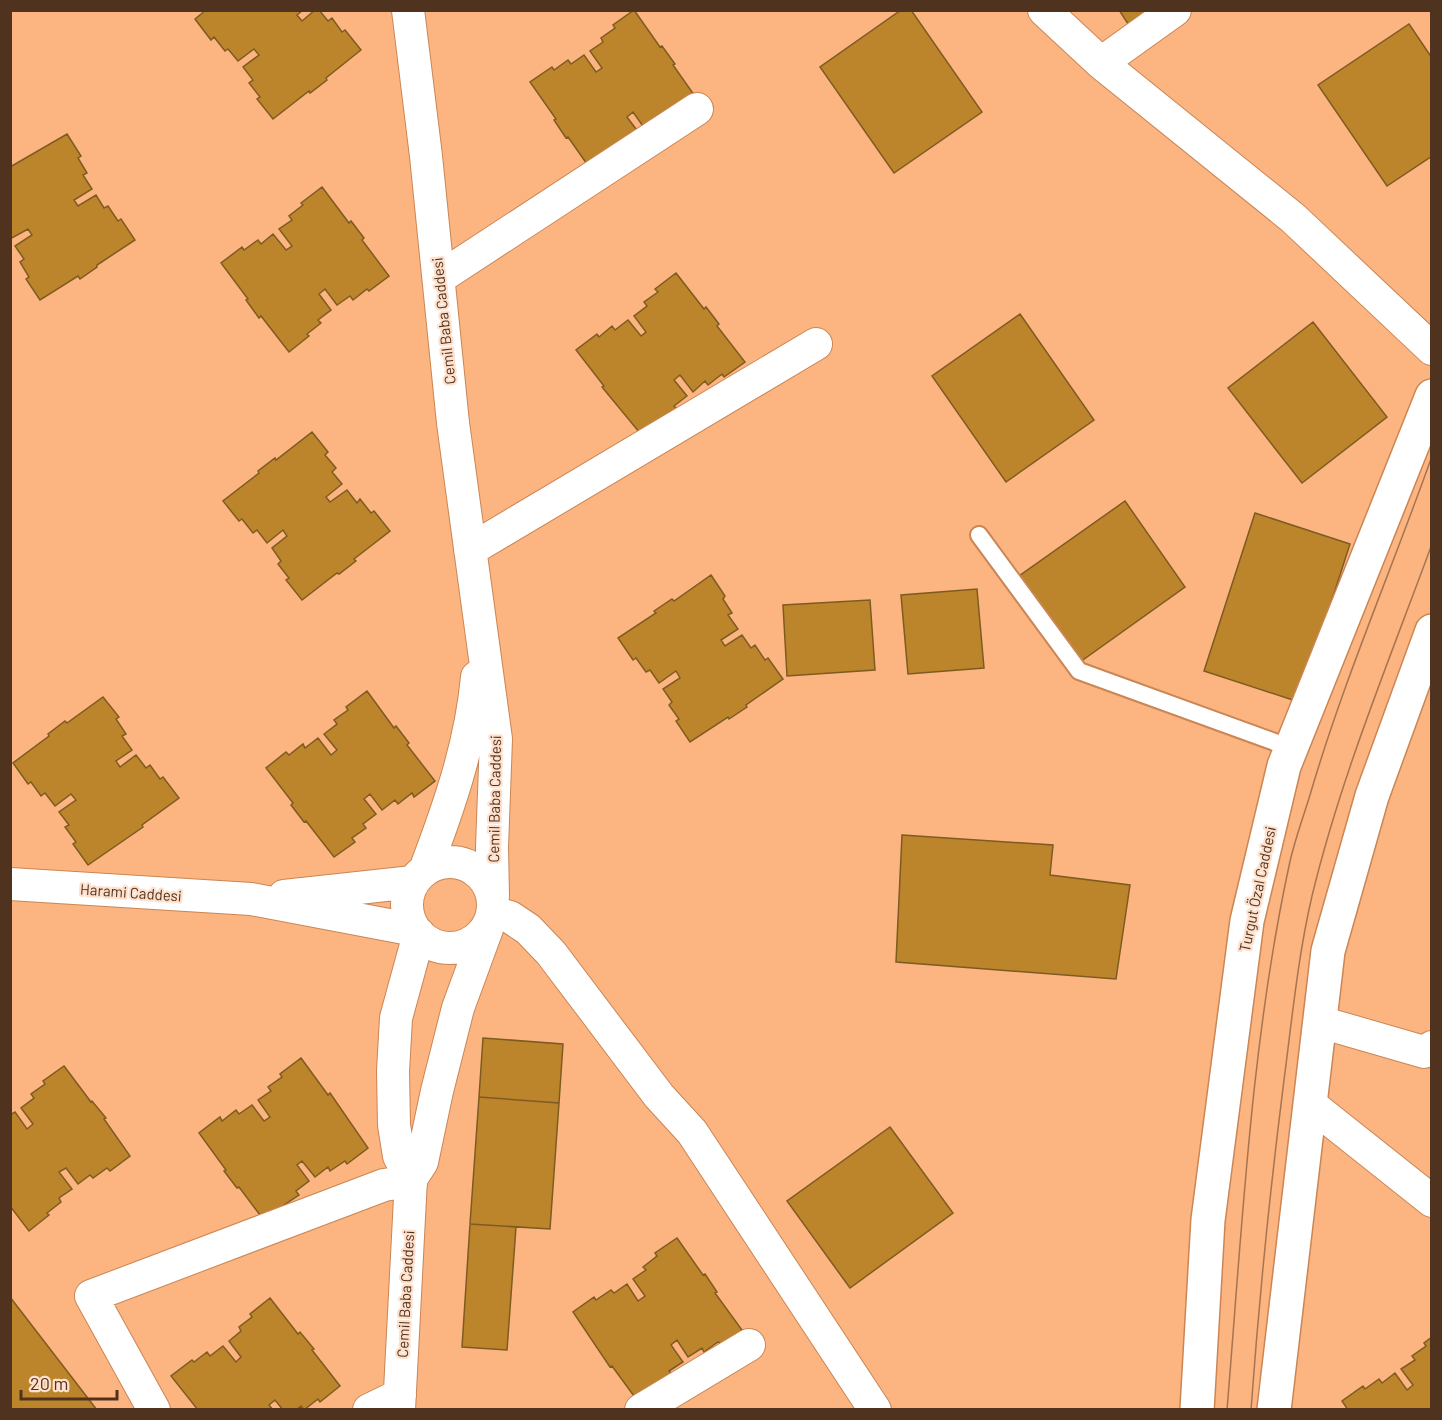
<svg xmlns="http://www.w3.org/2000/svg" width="1442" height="1420" viewBox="0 0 1442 1420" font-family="Barlow,sans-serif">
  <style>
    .building { fill: #bc852b; stroke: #7e5b22; stroke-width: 1.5 }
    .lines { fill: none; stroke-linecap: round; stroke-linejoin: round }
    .lane-casing { stroke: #ca8654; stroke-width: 20 }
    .street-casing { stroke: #ca8654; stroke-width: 34 }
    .secondary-casing { stroke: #ca8654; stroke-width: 36 }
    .lane { stroke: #fff; stroke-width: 16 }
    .street { stroke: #fff; stroke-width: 32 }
    .secondary { stroke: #fff; stroke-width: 33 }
    .tram { stroke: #a77450; stroke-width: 1.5 }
    .labels { text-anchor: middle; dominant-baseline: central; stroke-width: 4.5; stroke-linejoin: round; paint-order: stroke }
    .street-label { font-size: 15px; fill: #50331e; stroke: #fee0cc }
  </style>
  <rect width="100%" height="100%" fill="#fcb481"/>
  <!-- building -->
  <path class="building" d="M206,10H303L297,15L302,21L315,10H319L328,21L332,18L342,32L345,30L361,50L326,78L327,80L310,93L309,91L273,119L257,99L260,97L249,83L253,80L243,67L259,55L254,49L238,61L228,49L225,51L214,37L211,40L195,19Z
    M634,10L660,47L662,46L675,64L673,65L699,102L645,129L633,112L627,117L639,133L594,174L568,137L566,138L554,120L556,119L530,82L552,67L554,70L568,60L571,64L584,55L596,72L602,68L590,51L603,42L601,38L615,28L613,25Z
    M901,10H911L982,112L894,173L820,67Z
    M1119,10H1154L1130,27Z
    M1409,24L1432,58V156L1387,186L1318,85Z
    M67,134L81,156L78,158L87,173L83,175L92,189L74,200L78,206L96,195L104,208L108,206L118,221L121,219L135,240L97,265V267L80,279L78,276L40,300L26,279L29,277L20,262L24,259L15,246L32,235L28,229L10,239V167Z
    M322,187L349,223L351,221L364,238L362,240L389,276L369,291L367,289L353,300L350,296L337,305L325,289L319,294L331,310L318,320L321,323L307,334L309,336L289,352L261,316L259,318L246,300L248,299L221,263L242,247L244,250L258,240L261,244L273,234L286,250L292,246L279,229L292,220L289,216L303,205L301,203Z
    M676,273L704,309L706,307L719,324L717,326L745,362L724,377L722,374L708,385L705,381L693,392L680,375L674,380L687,396L674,406L677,409L644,438L602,387L604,386L576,350L597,334L599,337L612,326L615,330L628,320L641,336L646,332L634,316L647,306L644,302L658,292L655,289Z
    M1020,314L1094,420L1006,482L932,376Z
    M1313,322L1387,417L1302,483L1228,388Z
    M312,432L328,452L325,455L336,468L332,472L342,484L326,497L330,502L347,490L357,503L360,499L371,513L374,511L390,531L354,559L356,561L339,574L337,573L302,600L286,580L289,578L278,564L281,561L272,548L287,536L283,530L267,543L257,530L253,533L242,519L239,521L223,501L259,473L258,471L275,458L276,460Z
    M1125,501L1185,587L1080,662L1019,576Z
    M1255,513L1350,544L1299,702L1204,671Z
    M711,575L725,596L723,599L732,613L728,615L738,629L721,640L725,646L742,635L751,648L755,645L765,660L768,658L783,679L746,705L747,707L729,719L728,717L690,742L676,721L679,719L669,705L672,702L663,689L680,678L676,671L659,683L650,670L646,672L636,658L633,660L618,638L656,613L654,611L672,599L674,601Z
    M977,589L984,668L908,674L901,595Z
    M870,600L875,670L787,676L783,605Z
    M367,691L394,728L396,726L409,743L407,745L435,781L414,797L412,793L398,804L395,800L382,810L370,794L364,799L376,814L363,824L366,828L352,838L355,842L334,857L306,821L304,822L291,805L293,803L266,768L286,752L289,755L303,744L305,748L318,738L331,755L337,750L324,734L337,724L334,720L348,710L346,707Z
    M103,697L119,717L116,719L126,734L122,736L132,750L116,761L120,767L136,755L146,768L150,765L160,779L163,777L179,798L142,825L143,827L88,865L73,844L76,842L65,827L69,825L59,812L76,800L71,794L55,806L45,793L41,796L31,782L28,784L13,763L49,736L48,734L65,721L67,723Z
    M902,835L1053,845L1050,875L1130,885L1116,979L896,962Z
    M483,1038L563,1044L559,1103L479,1097Z
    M301,1058L328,1095L330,1093L368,1148L347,1164L345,1161L330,1171L328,1167L315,1177L302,1161L297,1165L309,1181L296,1191L299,1195L284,1205L286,1208L266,1223L239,1187L237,1188L224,1171L226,1170L199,1133L220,1117L222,1121L236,1110L239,1114L252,1105L264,1121L270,1117L258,1100L271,1091L268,1087L282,1077L280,1074Z
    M64,1066L91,1102L92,1101L106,1118L104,1119L130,1156L110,1171L107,1168L93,1178L90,1175L78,1184L66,1168L59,1172L72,1189L59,1198L61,1202L47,1213L49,1215L29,1231L10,1206V1115L15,1112L27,1129L33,1124L21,1108L34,1098L31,1094L45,1084L43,1081Z
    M479,1097L559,1103L550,1229L470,1224Z
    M890,1127L953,1213L850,1288L787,1201Z
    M470,1224L516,1227L507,1350L462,1347Z
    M677,1238L703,1275L705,1274L717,1292L715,1293L742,1330L721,1344L718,1342L704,1352L702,1348L688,1357L677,1340L671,1345L683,1362L669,1371L672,1374L639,1403L612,1366L610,1367L573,1312L594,1297L596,1300L611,1290L614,1293L627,1284L638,1301L645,1296L633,1279L646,1270L643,1267L657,1256L655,1253Z
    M10,1297L97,1410H10Z
    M270,1298L298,1334L300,1332L314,1349L312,1350L340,1386L320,1402L318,1399L304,1410L301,1406L296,1410H283L275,1400L269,1405L273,1410H198L171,1376L192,1360L194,1362L207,1352L210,1356L223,1346L236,1362L241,1357L229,1341L241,1331L239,1327L252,1317L250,1314Z
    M1432,1337V1410H1348L1342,1401L1363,1386L1365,1389L1379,1379L1382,1383L1395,1373L1407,1390L1413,1385L1401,1369L1415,1360L1412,1356L1426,1346L1424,1343Z"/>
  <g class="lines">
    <defs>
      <path id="lane" d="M979,535L1079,671L1291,748"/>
      <path id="street" d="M408,10L426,156L453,423L496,739L492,847L493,896
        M1044,10L1101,63L1293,218L1432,349
        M1101,63L1175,10
        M439,278L697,109
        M470,550L816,344
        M407 905a43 43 0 1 1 86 0a43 43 0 1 1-86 0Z
        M425,870C449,807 471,744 477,677
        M10,884L251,899L415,930
        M284,896L413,882
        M494,913L510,917L528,929L551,953L659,1096L692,1132L875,1410
        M1320,1022L1424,1052L1432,1047
        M1310,1104L1432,1201
        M411,1179L422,1162L437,1091L458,1008L487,929
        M154,1410L91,1296L384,1185L397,1183L411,1184
        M369,1410L400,1395
        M399,1410L411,1179L399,1156L394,1125L393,1071L396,1018L419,934
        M641,1410L749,1345"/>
      <path id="secondary" d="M1197,1410L1208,1220L1247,921L1284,766L1432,396
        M1274,1410L1328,951L1372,796L1432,631"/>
    </defs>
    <!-- lane casing -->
    <use href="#lane" class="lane-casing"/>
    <!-- street casing -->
    <use href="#street" class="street-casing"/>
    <!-- secondary casing -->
    <use href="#secondary" class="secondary-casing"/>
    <!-- lane -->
    <use href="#lane" class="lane"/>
    <!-- street -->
    <use href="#street" class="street"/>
    <!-- secondary -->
    <use href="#secondary" class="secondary"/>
    <!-- tram -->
    <path class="tram" d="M1227,1410C1242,1229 1251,1042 1289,866C1294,842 1303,818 1310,795C1344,679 1392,569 1432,456
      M1251,1410C1259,1299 1270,1190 1284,1080C1292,1019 1298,956 1312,896C1341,776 1389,661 1432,544"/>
  </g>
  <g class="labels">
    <!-- street labels -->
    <g class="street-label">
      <text transform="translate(443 321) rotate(-96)">Cemil Baba Caddesi</text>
      <text transform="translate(494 799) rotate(-89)">Cemil Baba Caddesi</text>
      <text transform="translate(1257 889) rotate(-78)">Turgut Özal Caddesi</text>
      <text transform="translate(131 892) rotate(4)">Harami Caddesi</text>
      <text transform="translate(405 1294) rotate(-87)">Cemil Baba Caddesi</text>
    </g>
  </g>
  <!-- border -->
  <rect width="1442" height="1420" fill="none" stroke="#50331e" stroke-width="24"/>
  <!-- scale -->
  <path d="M21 1390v9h96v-9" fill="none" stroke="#50331e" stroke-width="3"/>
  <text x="30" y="1390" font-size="18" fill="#50331e" stroke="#fee0cc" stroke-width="4.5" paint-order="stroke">20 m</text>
</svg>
